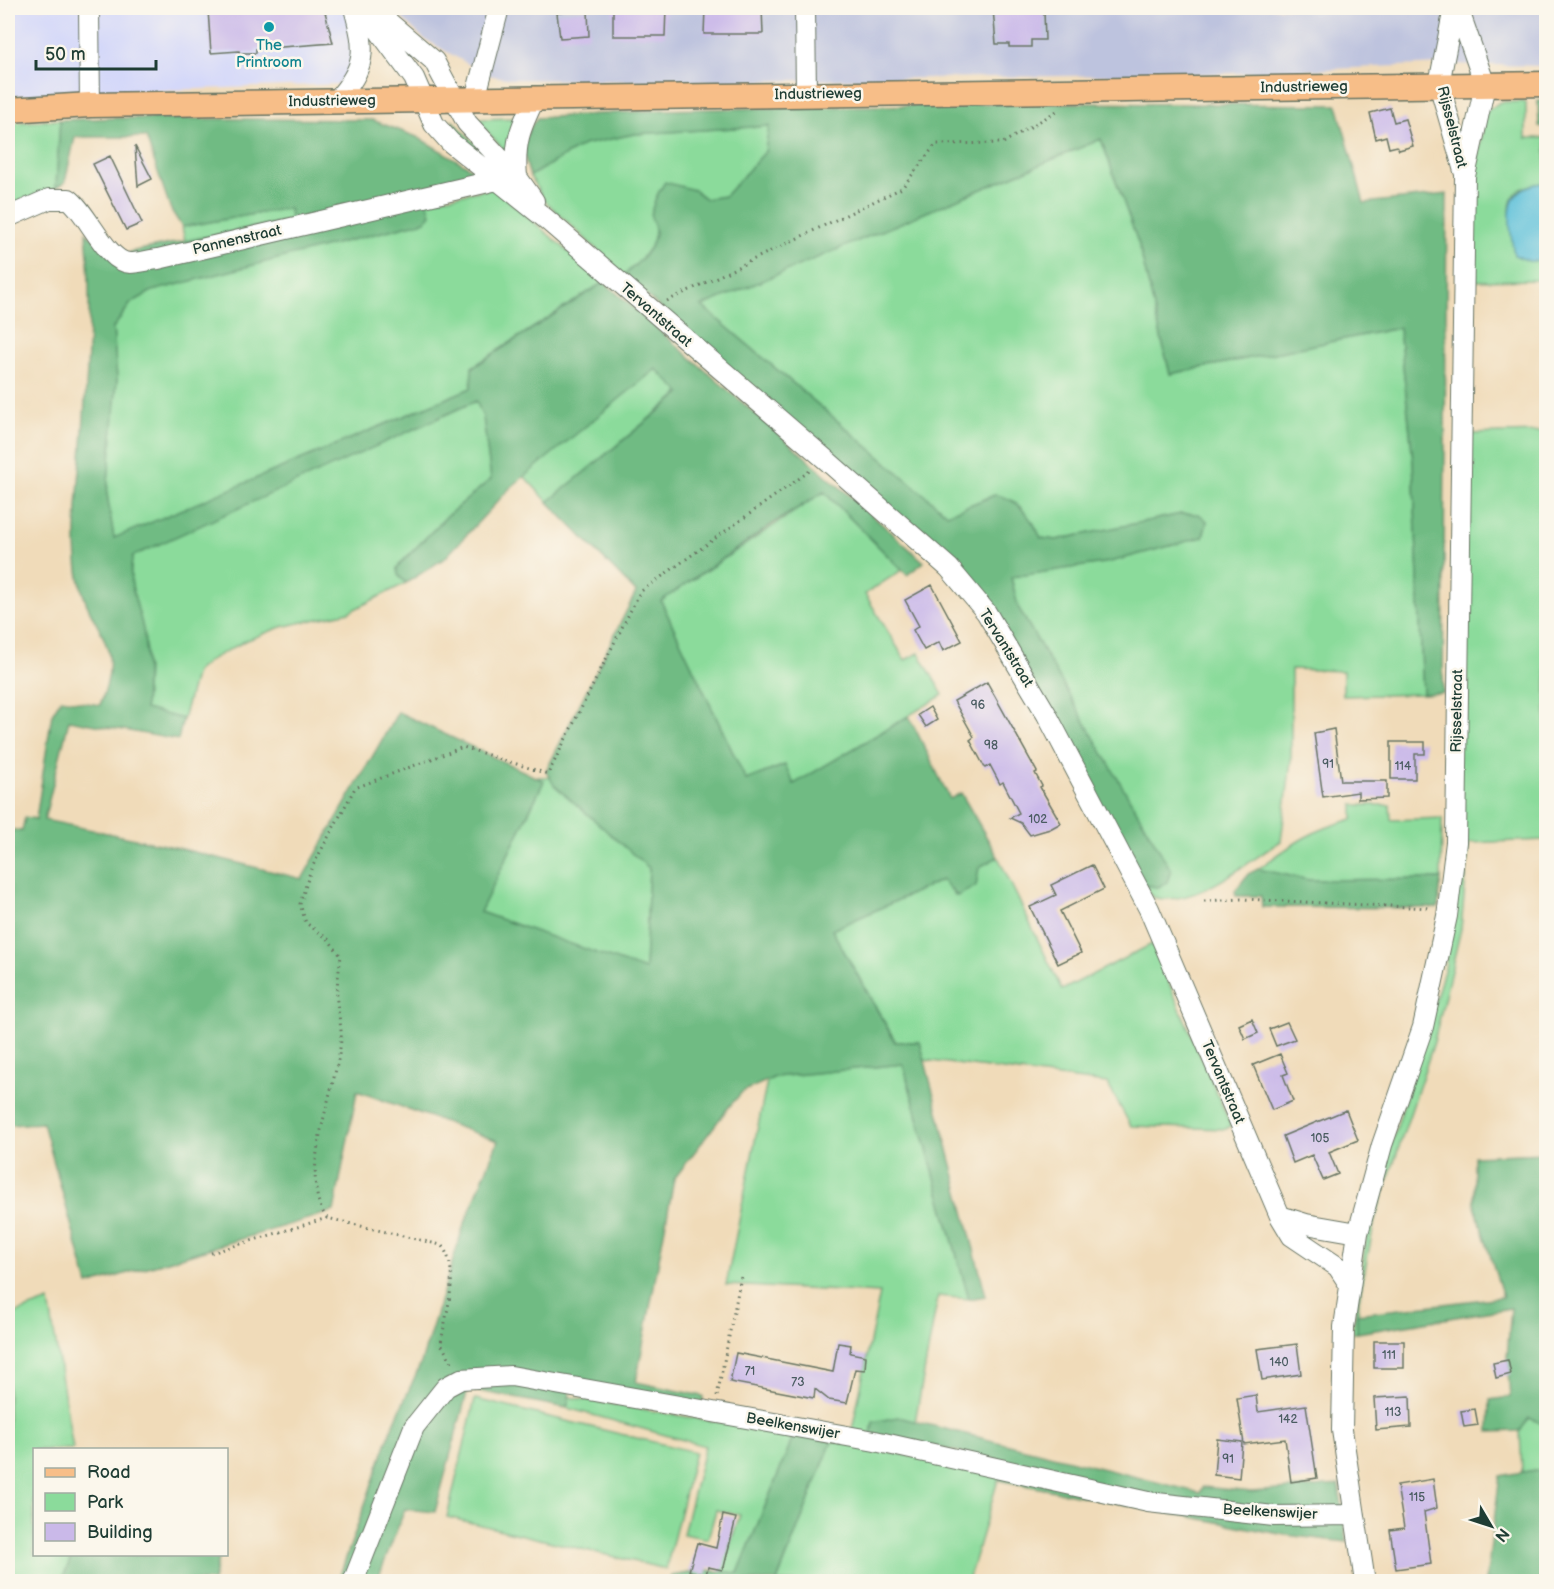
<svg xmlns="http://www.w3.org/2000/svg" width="1554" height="1589" viewBox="0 0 1554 1589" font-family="'Balsamiq Sans',sans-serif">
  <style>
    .built { fill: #d4d8f9 }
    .industrial { fill: #bdc3de }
    .green { fill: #8bdb9b; stroke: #558c68; stroke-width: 1.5 }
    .forest { fill: #70bb83; stroke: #487c5c; stroke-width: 1.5; fill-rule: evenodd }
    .water { fill: #5bc0d9; stroke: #3d7e86; stroke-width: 1.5 }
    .building { fill: #cab9e9 }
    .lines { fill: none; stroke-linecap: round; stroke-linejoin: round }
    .minor-casing { stroke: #687463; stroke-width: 22 }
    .major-casing { stroke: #687463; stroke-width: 27 }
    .path { stroke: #687463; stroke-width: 3; stroke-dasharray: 1.5 4.5; stroke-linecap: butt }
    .minor { stroke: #fff; stroke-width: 20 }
    .major { stroke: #f7be88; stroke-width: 24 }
    .culture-dot { fill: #0f9aa8; stroke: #fbf7ec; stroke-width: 2 }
    .labels { text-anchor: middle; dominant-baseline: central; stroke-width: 5; stroke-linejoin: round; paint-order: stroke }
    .number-label { font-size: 12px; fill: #4a5c61 }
    .culture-label { font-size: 15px; fill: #0d838f; stroke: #fbf7ec }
    .street-label { font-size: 15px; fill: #1f3d34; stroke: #fbf7ec }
  </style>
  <rect width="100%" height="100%" fill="#fbf7ec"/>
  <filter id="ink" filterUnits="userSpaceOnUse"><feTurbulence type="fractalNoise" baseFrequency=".0167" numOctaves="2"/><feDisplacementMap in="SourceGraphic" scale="12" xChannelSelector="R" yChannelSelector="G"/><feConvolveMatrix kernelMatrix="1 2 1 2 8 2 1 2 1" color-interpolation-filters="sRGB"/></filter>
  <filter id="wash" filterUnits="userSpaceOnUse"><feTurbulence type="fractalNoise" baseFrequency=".008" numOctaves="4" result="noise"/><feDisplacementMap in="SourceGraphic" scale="24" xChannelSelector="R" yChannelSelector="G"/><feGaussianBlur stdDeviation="1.35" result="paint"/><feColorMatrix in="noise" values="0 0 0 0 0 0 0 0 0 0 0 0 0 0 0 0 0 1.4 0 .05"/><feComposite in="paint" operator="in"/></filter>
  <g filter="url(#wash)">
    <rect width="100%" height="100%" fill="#f0dbb9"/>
    <!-- built -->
    <path class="built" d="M8,8H346L353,29L354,64L338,84L8,96Z"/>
    <!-- industrial -->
    <path class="industrial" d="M391,8H1546V66L1443,64L1242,73L873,79L692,82L512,79L487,75L423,38Z"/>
    <!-- green -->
    <path class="green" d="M1500,102H1526V138H1546V183C1489,186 1513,230 1529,261L1546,262V280L1470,281V204L1486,112Z
      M515,118L517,120L511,158L476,119Z
      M60,120L56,188L8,209V123Z
      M452,120L509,179L455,136Z
      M769,126L765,152L725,196L706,199L694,190L655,230L653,243L638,263L624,275L544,200L530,176L583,145L634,134Z
      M1101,139L1139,245L1170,374L1399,328L1413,460L1423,694L1343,696V671L1291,669V760L1281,841C1246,863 1194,909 1152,897L1144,885L1158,887L1167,882L1018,607L1011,577L1110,562L1203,537L1207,521L1181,514L1056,540L1041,538L1033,522L994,495L947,514L702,306Z
      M494,188L604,282L472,367L471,388L114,539L107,494L117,379L113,328L131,303L152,291L424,221L427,201Z
      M289,208L291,220L185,241L182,227Z
      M657,368L681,392L548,502L524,476Z
      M476,400L483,417L491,479L447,516L403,561L397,568L398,575L406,583L349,612L281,627L245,641L210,660L196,672L183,719L145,709L147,669L129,571L132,556Z
      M1546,432V840L1469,843L1461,929L1434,1042L1375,1219L1359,1300L1357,1333H1352L1369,1219L1446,964L1468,434Z
      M824,492L902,570L865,594L905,660L919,653L943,695L793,785L785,765L746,780L661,601Z
      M536,777H549L649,868L645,971L480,912L544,781Z
      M1353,805H1390L1391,820L1442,818L1441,879L1309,880L1258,869C1294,843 1309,831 1353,819Z
      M998,857L1062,990L1152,944L1231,1126L1226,1129L1131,1126L1107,1083L924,1060L920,1042H896L832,930L942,880L956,896L976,886L979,867Z
      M903,1064L969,1299L938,1296L915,1422L898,1417L871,1434L852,1430L880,1293L726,1285L767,1081L775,1077Z
      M49,1301L73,1449L34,1450V1554L72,1555L62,1581H8V1316Z
      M569,1397L794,1435L738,1573L721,1572L740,1515L716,1510L708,1539L683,1534L705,1446L567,1408Z
      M475,1399L695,1452L666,1569L447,1517Z
      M1529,1418L1546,1425V1473L1536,1470L1522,1472L1520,1431Z
      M832,1441L1000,1473L968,1581L777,1582Z"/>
    <!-- forest -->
    <path class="forest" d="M1538,101H1546V128L1539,126Z
      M1041,103L1337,105L1364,203L1447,194L1443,693L1423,694L1413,460L1399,328L1170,374L1139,245L1101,139L702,306L947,514L995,495C1018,497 1032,519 1041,538L1056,540L1181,514H1199L1207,521L1203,537L1110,562L1011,577L1018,607L1171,870L1167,882L1158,887L1144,885L995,612L624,275C636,265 656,248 655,230C655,225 651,221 651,216C652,204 658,192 665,182L694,190L706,199L725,196L765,152L769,126L634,134L583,145L530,176C522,153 522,136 537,118L662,110Z
      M118,118L372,120L417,137L474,170L472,178L424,190L431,214L425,221L152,291L131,303L113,328L117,379L107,494L114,538L471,388L472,368L604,282C710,376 819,467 924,562L907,575L824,492L777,521L661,601L746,780L785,765L794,784L909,716L950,799L961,793L998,857L979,867L976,886L957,896L942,880L832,930L895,1042H920L986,1296L969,1299L903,1064L775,1077L742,1092L728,1108L674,1179L636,1382L703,1396L702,1409L572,1384L567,1408L468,1389L435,1512L405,1509L377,1581H338L391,1430L421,1363L463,1228L498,1141L357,1091L334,1211L88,1285L43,1123L8,1125V829L22,831L25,817L36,819L52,714L61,699L100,705C127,637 89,635 79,577C72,534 79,488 82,445C87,375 93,302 86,232L127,269L130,252L291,220L289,208L182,227L171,210L146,137H75L65,182L56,188L60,120ZM656,369L681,393L548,502L636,592L546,771L554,785L649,868L645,970L480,912L544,781L398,712L302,879L174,847L44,820L69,720L178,740L183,719L145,709C146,682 148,655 143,629C138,604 126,582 133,556L476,401L483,417L491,479L447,516L403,561L397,568L398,575L406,583L445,558L510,488Z
      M1258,869L1309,880L1441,879L1438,908L1262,907L1261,896H1236L1235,891L1248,874Z
      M1546,1153V1425L1529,1418L1520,1431L1489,1432L1490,1400L1510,1397L1507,1358L1511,1308L1357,1333V1314L1503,1297L1474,1203V1156Z
      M898,1417L1200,1493L1203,1487L1252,1492L1339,1485L1347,1542L1285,1535L998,1480L1004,1461L871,1434L873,1422Z
      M794,1435L832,1441L777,1581L670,1582L672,1576L706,1570L738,1573Z
      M1536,1470L1546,1473V1581H1486L1500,1476Z
      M72,1555V1554L219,1555L213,1581H62Z"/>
    <!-- water -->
    <path class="water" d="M1546,183V262L1529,261L1514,255C1509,221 1500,185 1546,183Z"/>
    <g id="blocks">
      <!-- building -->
      <path class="building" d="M236,8H324L333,43L256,49V53H239V51L211,53L208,10Z
        M613,8H666L665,36H613Z
        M705,8H762L763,34H704Z
        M1037,8V11H1044L1045,40H1031V47H1009V44H996L993,9Z
        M588,10L589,36L560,38L557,13Z
        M1390,108L1394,122L1405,119L1413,146L1399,150L1397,146L1389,148L1386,136L1376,139L1370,113Z
        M135,146L152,179L138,186Z
        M110,156L142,223L126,230L93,164Z
        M932,585L962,641L943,651L939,642L924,650L913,630L919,626L905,600Z
        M987,682L1037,772L1035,773L1042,786L1040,787L1061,823L1050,829L1030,835L1021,823L1010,818L1019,813L1003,782L1000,784L990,765L985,768L970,740L974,737L954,701Z
        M930,707L937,720L926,727L918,715Z
        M1334,729L1341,781H1387V798L1358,799V792L1323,797L1314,733Z
        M1391,742H1425V754H1415V779H1391Z
        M1092,865L1104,889L1060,911L1081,953L1058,964L1030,907L1056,895L1051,885Z
        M1252,1019L1258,1033L1245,1039L1239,1025Z
        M1287,1022L1295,1039L1276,1046L1269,1029Z
        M1280,1054L1288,1073L1283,1075L1293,1101L1272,1110L1253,1065Z
        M1346,1110L1358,1140L1329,1152L1338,1174L1323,1180L1312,1155L1293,1163L1283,1136Z
        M1374,1341H1404V1368H1374Z
        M838,1343L851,1345L850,1353L866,1356L865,1370L855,1369L847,1403L829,1400L815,1389L814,1398L730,1382L736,1353L833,1372Z
        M1297,1344L1301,1374L1262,1380L1257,1349Z
        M1508,1360L1511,1374L1496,1378L1493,1363Z
        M1256,1395L1258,1412L1306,1405L1317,1478L1291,1482L1285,1439L1244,1444L1237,1398Z
        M1410,1396L1411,1427L1376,1430L1374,1398Z
        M1475,1409L1478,1425L1464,1427L1461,1411Z
        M1217,1439L1242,1442L1239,1478L1214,1475Z
        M1433,1479L1437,1508L1424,1512L1431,1564L1396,1569L1390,1530L1404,1528L1397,1485Z
        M723,1515L736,1518L724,1567L722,1570L708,1567L706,1575L689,1571L697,1543L716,1548Z"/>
    </g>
  </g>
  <g filter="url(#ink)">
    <use href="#blocks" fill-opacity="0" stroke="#687463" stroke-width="1.5"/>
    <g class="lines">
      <defs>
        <path id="minor" d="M89,8L90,105
          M362,8L414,78L434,124L450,142L546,219L824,458L949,568L986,612L1047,715L1149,909L1280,1216L1292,1236L1338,1267L1349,1284
          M372,8L434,61L467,123L517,177L534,201
          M805,8L806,94
          M1454,8L1439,84L1464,171
          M475,99L499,8
          M336,101C367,66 366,51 354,8
          M517,177C514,143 520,128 535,98
          M8,217L49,199H69C88,213 107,263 130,263C139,263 149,260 158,259L497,180
          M1280,1216L1306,1224L1358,1233
          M353,1582L414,1427L446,1387L461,1379L511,1376L875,1441L1148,1502L1274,1516L1355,1515
          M1365,1582L1342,1430L1344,1327L1358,1233L1382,1145L1423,1027L1447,916L1456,842L1465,176L1485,85L1458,8"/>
        <path id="major" d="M8,110L90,105L1546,84"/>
      </defs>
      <!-- minor casing -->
      <use href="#minor" class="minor-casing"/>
      <!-- major casing -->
      <use href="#major" class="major-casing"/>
      <!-- path -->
      <path class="path" d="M667,301L902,188L936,144L1003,143L1057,111
        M1204,901L1241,899L1431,908
        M327,1218C295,1176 338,1087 341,1039C342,1027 338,1014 337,1002C336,987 339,971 341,956L328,939L306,923L300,904L311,869L355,788L463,747L548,774L640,592L811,470
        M211,1253L327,1218L441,1245C462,1269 445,1314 441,1344L453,1364
        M717,1396L741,1277"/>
      <!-- minor -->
      <use href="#minor" class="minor"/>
      <!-- major -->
      <use href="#major" class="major"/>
    </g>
  </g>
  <!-- markers -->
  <circle class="culture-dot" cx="269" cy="27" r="6"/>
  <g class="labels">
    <!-- number labels -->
    <g class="number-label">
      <text x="978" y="705">96</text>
      <text x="991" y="745">98</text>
      <text x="1328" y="764">91</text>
      <text x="1403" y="766">114</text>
      <text x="1038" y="819">102</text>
      <text x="1320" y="1138">105</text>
      <text x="1389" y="1355">111</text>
      <text x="1279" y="1362">140</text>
      <text x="750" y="1371">71</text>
      <text x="798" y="1382">73</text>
      <text x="1393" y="1412">113</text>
      <text x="1288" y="1419">142</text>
      <text x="1228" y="1459">91</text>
      <text x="1417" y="1497">115</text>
    </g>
    <!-- culture labels -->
    <g class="culture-label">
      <text x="269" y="45">The<tspan x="269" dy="17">Printroom</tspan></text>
    </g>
    <!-- street labels -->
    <g class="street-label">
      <text transform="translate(1304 87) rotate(-1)">Industrieweg</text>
      <text transform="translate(818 94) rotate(-1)">Industrieweg</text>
      <text transform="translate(332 101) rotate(-1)">Industrieweg</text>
      <text transform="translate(1452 127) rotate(76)">Rijsselstraat</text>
      <text transform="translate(237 240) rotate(-13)">Pannenstraat</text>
      <text transform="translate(656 315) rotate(41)">Tervantstraat</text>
      <text transform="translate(1006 648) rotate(58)">Tervantstraat</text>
      <text transform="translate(1457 711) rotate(-89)">Rijsselstraat</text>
      <text transform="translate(1223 1082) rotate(67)">Tervantstraat</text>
      <text transform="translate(793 1426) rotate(10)">Beelkenswijer</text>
      <text transform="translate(1270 1512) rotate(3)">Beelkenswijer</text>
    </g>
  </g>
  <!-- margin -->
  <rect width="1554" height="1589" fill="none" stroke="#fbf7ec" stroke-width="30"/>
  <!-- legend -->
  <rect x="33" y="1448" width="195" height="108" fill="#fbf7ec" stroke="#a3ada2" stroke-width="1.5"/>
  <rect x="45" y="1468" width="30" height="9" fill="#f7be88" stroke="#a3ada2" stroke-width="1.5"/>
  <text x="87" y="1478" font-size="18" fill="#1f3d34">Road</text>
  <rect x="45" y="1493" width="30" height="18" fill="#8bdb9b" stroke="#a3ada2" stroke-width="1.5"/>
  <text x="87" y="1508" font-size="18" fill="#1f3d34">Park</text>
  <rect x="45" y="1523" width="30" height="18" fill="#cab9e9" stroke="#a3ada2" stroke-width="1.5"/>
  <text x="87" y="1538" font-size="18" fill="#1f3d34">Building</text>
  <!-- north arrow -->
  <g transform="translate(1491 1526) rotate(129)" stroke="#fbf7ec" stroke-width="4.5" paint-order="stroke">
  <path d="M0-4.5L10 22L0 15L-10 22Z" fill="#1f3d34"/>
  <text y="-9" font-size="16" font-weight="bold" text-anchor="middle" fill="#1f3d34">N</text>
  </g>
  <!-- scale -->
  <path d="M36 60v9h120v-9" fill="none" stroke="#1f3d34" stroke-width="3"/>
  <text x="45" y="60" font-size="18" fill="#1f3d34" stroke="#fbf7ec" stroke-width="4.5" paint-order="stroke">50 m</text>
</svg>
